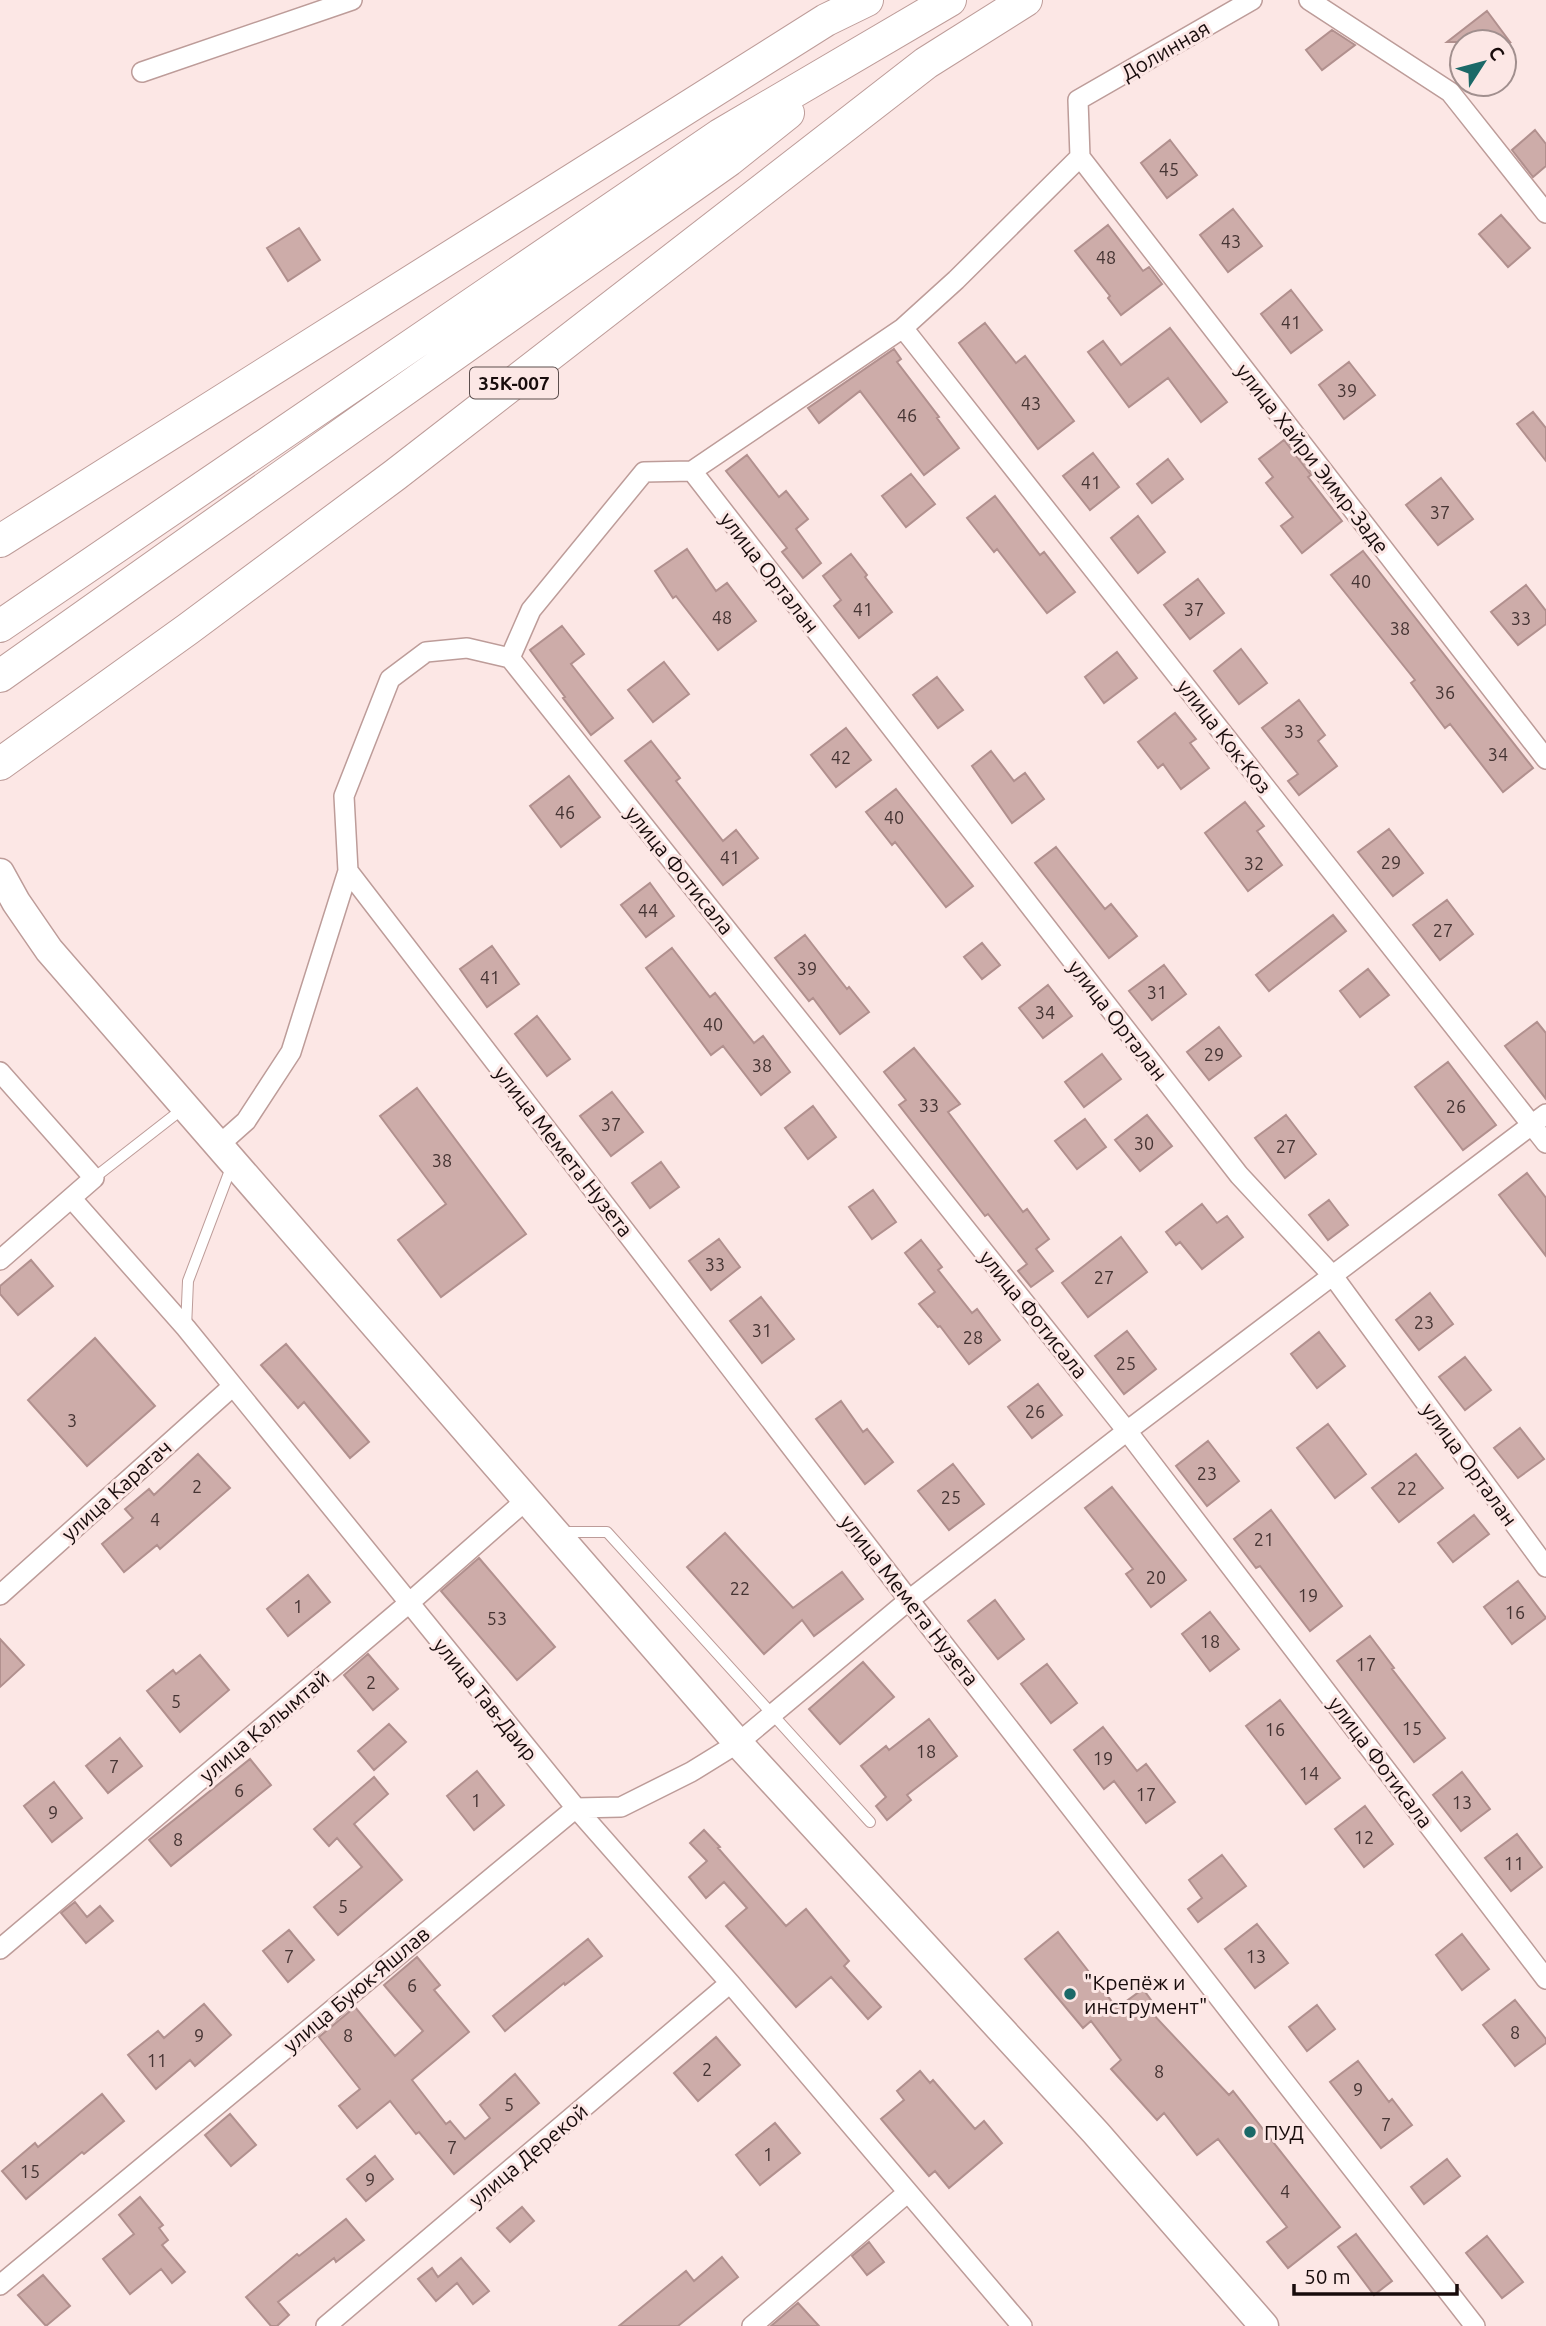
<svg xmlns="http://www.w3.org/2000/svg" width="1546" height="2326" viewBox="0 0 1546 2326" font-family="Ubuntu,sans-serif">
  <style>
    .building { fill: #cdaca9; stroke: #b1908e; stroke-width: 2 }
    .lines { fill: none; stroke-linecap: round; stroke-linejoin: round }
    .lane-casing { stroke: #bd9c99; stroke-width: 12 }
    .street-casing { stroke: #bd9c99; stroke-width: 22 }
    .secondary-casing { stroke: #bd9c99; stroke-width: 31 }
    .primary-casing { stroke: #bd9c99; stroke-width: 34 }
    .lane { stroke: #fff; stroke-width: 10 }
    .street { stroke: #fff; stroke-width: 19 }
    .secondary { stroke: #fff; stroke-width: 28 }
    .primary { stroke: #fff; stroke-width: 32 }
    .poi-dot { fill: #1b6968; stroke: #fce7e5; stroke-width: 2.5 }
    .labels { text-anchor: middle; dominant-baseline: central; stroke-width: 6; stroke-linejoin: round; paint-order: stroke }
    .number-label { font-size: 18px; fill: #453433 }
    .shield { fill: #fce7e5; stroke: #5c4e4d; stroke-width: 2 }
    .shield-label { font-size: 19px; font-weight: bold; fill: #180c0c }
    .street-label { font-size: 21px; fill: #180c0c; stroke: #fce7e5 }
    .poi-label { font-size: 21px; fill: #180c0c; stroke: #fce7e5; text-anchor: start }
  </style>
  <rect width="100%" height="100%" fill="#fce7e5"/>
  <!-- building -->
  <path class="building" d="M1487,11L1510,42H1447Z
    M1332,30L1355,45L1322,70L1306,50Z
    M1535,130L1546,144V166L1533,177L1512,150Z
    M1170,140L1197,175L1167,198L1141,163Z
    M1233,209L1262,246L1228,272L1200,235Z
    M1501,215L1530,248L1508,267L1479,234Z
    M1108,225L1143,271L1149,267L1162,284L1121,315L1108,298L1110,296L1075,251Z
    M299,228L320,260L288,281L267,248Z
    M1291,290L1322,330L1291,353L1261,314Z
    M985,323L1016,363L1025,356L1074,421L1038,449L959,343Z
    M1170,328L1227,402L1201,422L1168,378L1129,407L1088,352L1103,341L1121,365Z
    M894,349L901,359L897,362L939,417L937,418L959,448L924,475L860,391L819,423L808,408Z
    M1349,362L1375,395L1344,419L1319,385Z
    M1533,412L1546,428V461L1517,424Z
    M1284,440L1311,475L1308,477L1342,521L1302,553L1281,526L1293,517L1266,483L1273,477L1259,459Z
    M1093,453L1119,487L1090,510L1063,476Z
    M747,455L779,497L786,491L808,519L796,529L821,563L803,578L782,552L787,548L726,471Z
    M1168,459L1183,479L1152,503L1137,484Z
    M911,474L935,504L906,527L882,496Z
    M1441,478L1473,519L1438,545L1406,505Z
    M995,496L1040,555L1044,552L1075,592L1047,613L997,549L994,552L967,518Z
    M1138,516L1165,552L1138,573L1111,538Z
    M687,549L716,591L727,583L756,621L718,650L676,596L673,598L655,571Z
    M1363,551L1533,768L1503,792L1450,724L1445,728L1411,683L1415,680L1331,575Z
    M851,554L867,575L865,577L892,612L859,638L834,606L841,600L823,576Z
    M1198,579L1224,613L1190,639L1164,605Z
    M1526,585L1546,611V624L1518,645L1491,612Z
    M562,626L584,654L571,664L613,718L591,735L563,698L565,697L530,650Z
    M1241,649L1267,683L1239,704L1214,671Z
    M1117,652L1137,678L1104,703L1085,677Z
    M664,662L689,694L653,722L628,690Z
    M937,677L963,710L938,728L913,695Z
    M1299,700L1325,735L1318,741L1337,766L1299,795L1288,781L1298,774L1262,728Z
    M1175,713L1196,739L1190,743L1209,768L1181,789L1163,764L1158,768L1138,742Z
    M846,728L871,760L836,787L811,755Z
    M651,741L680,778L676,781L723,841L736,830L758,858L723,885L625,761Z
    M991,751L1014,781L1025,773L1044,799L1012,823L972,766Z
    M569,776L600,817L561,847L530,806Z
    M896,789L973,886L946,907L895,842L892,845L866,812Z
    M1245,802L1264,826L1257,831L1282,865L1248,891L1205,833Z
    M1389,829L1423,873L1393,896L1358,852Z
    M1056,847L1105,909L1111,904L1137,936L1109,958L1035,863Z
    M650,883L674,916L646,937L621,905Z
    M1447,900L1473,934L1440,960L1413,925Z
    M1333,915L1346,931L1269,991L1256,975Z
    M805,935L847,989L849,987L869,1012L840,1034L813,998L809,1001L775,958Z
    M982,943L1000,965L982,979L964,957Z
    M492,946L519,984L487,1007L460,969Z
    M672,948L710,997L715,993L754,1043L763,1036L790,1072L761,1095L723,1046L711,1055L646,968Z
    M1164,965L1186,994L1152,1020L1129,991Z
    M1368,969L1389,995L1360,1017L1340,991Z
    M1048,985L1072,1016L1043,1038L1019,1008Z
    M537,1016L570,1059L547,1076L515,1034Z
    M1537,1022L1546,1033V1099L1505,1046Z
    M1219,1027L1241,1056L1209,1080L1187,1052Z
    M914,1048L960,1104L948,1112L1023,1212L1027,1209L1049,1239L1036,1249L1053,1271L1031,1287L1018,1271L1027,1264L988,1214L985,1216L899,1105L906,1100L884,1072Z
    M1102,1054L1121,1079L1084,1107L1065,1082Z
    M1448,1062L1496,1125L1463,1150L1415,1087Z
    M417,1088L526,1234L441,1297L398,1240L446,1204L380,1116Z
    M612,1092L643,1132L611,1156L580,1116Z
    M813,1106L836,1137L808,1159L785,1128Z
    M1147,1115L1172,1146L1140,1171L1115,1140Z
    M1286,1115L1316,1154L1285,1178L1255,1138Z
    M1085,1119L1106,1147L1077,1169L1055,1141Z
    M661,1162L679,1187L650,1208L632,1183Z
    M1527,1173L1546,1198V1256L1499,1195Z
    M873,1190L896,1222L872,1239L849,1207Z
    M1329,1200L1348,1225L1328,1240L1309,1215Z
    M1202,1204L1217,1223L1227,1216L1243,1237L1202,1269L1180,1242L1176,1245L1166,1232Z
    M1121,1237L1147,1272L1088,1317L1062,1283Z
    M719,1239L740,1267L711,1290L689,1261Z
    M921,1240L942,1267L938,1270L972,1313L977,1309L1000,1340L969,1364L940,1326L938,1327L919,1304L935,1292L905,1253Z
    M31,1260L53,1286L18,1315L0,1294V1286Z
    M1430,1293L1453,1324L1419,1350L1396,1320Z
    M761,1297L794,1339L762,1363L730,1321Z
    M1127,1331L1156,1369L1124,1394L1095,1356Z
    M1319,1332L1345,1366L1317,1388L1291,1354Z
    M95,1338L155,1406L87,1466L28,1400Z
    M286,1344L369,1442L350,1458L304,1402L298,1408L261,1365Z
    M1465,1357L1491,1390L1465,1410L1439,1377Z
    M1038,1384L1062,1415L1032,1438L1008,1407Z
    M841,1401L863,1432L867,1429L893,1462L865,1484L816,1419Z
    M1328,1424L1366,1474L1335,1498L1297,1448Z
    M1520,1428L1544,1459L1518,1478L1494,1448Z
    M1208,1441L1239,1481L1207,1506L1176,1466Z
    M198,1454L230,1488L160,1549L157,1545L124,1572L102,1544L133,1518L125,1509L149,1489L154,1495Z
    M1416,1454L1443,1488L1399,1522L1372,1488Z
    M953,1464L984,1504L949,1530L918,1491Z
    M1112,1487L1186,1580L1151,1607L1126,1574L1133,1569L1085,1508Z
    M1271,1510L1342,1606L1310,1631L1260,1566L1256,1568L1234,1539Z
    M1474,1515L1489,1534L1453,1562L1438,1543Z
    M725,1533L793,1608L842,1572L863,1599L814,1636L802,1620L764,1654L687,1567Z
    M479,1558L555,1647L517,1680L441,1591Z
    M308,1575L330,1602L288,1636L267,1609Z
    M1518,1581L1546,1618L1512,1644L1484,1607Z
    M995,1600L1024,1639L998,1659L968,1621Z
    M1210,1612L1239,1649L1210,1671L1182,1634Z
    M1370,1636L1394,1668L1392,1669L1445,1738L1414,1762L1337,1661Z
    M0,1639L24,1665L0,1687Z
    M368,1654L398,1689L373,1710L344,1675Z
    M200,1655L229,1690L180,1732L147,1691L173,1670L176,1674Z
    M863,1662L894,1697L840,1744L809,1709Z
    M1047,1664L1077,1703L1051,1723L1021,1684Z
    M1280,1700L1340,1778L1306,1804L1246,1726Z
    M929,1719L957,1756L907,1795L911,1800L887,1820L876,1806L886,1797L861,1766L886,1746L889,1750Z
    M389,1724L406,1742L374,1770L358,1751Z
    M1103,1727L1137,1771L1146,1764L1175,1802L1146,1823L1114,1781L1104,1789L1074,1750Z
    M120,1738L142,1766L108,1793L86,1766Z
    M250,1759L271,1785L171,1866L149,1840Z
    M477,1771L504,1805L474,1830L447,1796Z
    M1462,1772L1490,1809L1461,1831L1433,1795Z
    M374,1777L388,1794L354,1824L402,1880L338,1935L314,1907L362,1867L337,1838L329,1846L314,1829Z
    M54,1782L82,1818L52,1842L24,1806Z
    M1365,1806L1393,1844L1364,1867L1335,1829Z
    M704,1830L720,1847L718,1848L786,1926L806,1909L849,1961L844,1966L881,2007L868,2019L831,1977L796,2007L726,1926L747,1908L724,1882L706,1898L689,1877L707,1861L690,1843Z
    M1517,1834L1542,1867L1511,1891L1485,1858Z
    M1222,1855L1246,1886L1198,1922L1188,1909L1202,1898L1189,1880Z
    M75,1902L87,1917L100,1906L113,1921L86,1943L61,1913Z
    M1257,1924L1288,1963L1255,1988L1225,1949Z
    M289,1930L314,1960L288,1982L263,1951Z
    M1058,1932L1117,2008L1143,1989L1156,2007L1150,2011L1229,2095L1233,2091L1340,2227L1288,2268L1267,2242L1287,2227L1218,2139L1197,2155L1164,2113L1157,2120L1111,2069L1121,2060L1091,2021L1083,2028L1025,1959Z
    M1462,1934L1489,1969L1462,1990L1436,1955Z
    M588,1939L602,1956L565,1985L564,1983L505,2031L493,2016Z
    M417,1957L440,1985L434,1990L469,2032L412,2080L446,2124L450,2121L465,2139L490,2118L480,2105L515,2074L539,2103L454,2174L419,2132L416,2134L390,2101L357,2128L339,2106L360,2089L319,2037L355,2007L395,2056L423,2031L384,1985Z
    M1515,2000L1546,2039V2043L1515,2066L1483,2025Z
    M204,2004L231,2035L195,2066L190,2060L156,2089L128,2055L158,2031L164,2038Z
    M1317,2005L1335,2029L1307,2051L1289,2027Z
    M716,2037L740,2065L698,2101L674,2073Z
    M1358,2061L1389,2102L1392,2099L1412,2125L1381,2148L1330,2082Z
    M920,2071L930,2083L933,2080L975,2129L984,2121L1002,2143L949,2188L935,2171L929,2176L881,2119L904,2100L897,2091Z
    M102,2094L124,2121L84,2154L82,2152L26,2199L2,2171L35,2143L38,2147Z
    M230,2114L256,2145L231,2166L205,2135Z
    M775,2123L800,2153L760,2185L736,2155Z
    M375,2156L393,2179L366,2201L347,2179Z
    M1447,2159L1460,2176L1424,2204L1411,2187Z
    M140,2197L163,2225L159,2228L168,2240L162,2245L185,2272L172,2283L161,2269L130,2294L103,2259L134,2234L119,2215Z
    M522,2207L534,2221L510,2242L497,2228Z
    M346,2219L364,2240L336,2262L334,2258L278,2302L289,2315L277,2326H271L246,2297L297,2254L299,2256Z
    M1356,2234L1392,2281L1374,2295L1338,2247Z
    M1487,2236L1523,2282L1502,2298L1466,2253Z
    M869,2242L884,2262L867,2275L852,2256Z
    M722,2257L738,2277L678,2326H619L686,2271L694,2281Z
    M461,2258L489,2291L473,2304L457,2283L436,2301L418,2279L432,2268L438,2277Z
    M43,2275L70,2306L46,2326L18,2295Z
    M798,2303L819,2326H771Z"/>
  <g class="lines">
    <defs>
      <path id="lane" d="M94,1178L185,1107
        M186,1328L188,1281L232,1165
        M562,1532H607L870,1822"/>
      <path id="street" d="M1309,0L1450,92L1546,213
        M142,72L352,0
        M1080,157L1546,759
        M903,328L1546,1143
        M692,471L1239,1175L1333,1276L1546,1567
        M510,658L1127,1431L1546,1979
        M348,871L909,1600L1475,2326
        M0,1072L94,1178L0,1260
        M219,1145L246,1121L291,1052L348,871L344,796L390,679L426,652L467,648L510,658L531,610L644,472L692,471L903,328L956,280L1080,157L1078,100L1252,0
        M72,1199L186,1328L576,1808L730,1983L1022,2326
        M0,1595L233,1386
        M0,1949L409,1603L525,1501
        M0,2285L576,1808L621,1807L691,1772L738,1743L909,1600L1127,1431L1546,1114
        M326,2326L730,1983
        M752,2326L907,2193"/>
      <path id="secondary" d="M0,873L16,902L49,950L738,1743L1096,2133L1264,2326"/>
      <path id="primary" d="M0,541L826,20L867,0
        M0,626L720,135L950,0
        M0,676L729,160L788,113
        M0,764L188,629L395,475L926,63L1026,0"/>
    </defs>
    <!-- lane casing -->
    <use href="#lane" class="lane-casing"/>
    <!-- street casing -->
    <use href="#street" class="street-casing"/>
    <!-- secondary casing -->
    <use href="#secondary" class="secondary-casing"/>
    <!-- primary casing -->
    <use href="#primary" class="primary-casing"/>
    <!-- lane -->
    <use href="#lane" class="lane"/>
    <!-- street -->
    <use href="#street" class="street"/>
    <!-- secondary -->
    <use href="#secondary" class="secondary"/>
    <!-- primary -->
    <use href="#primary" class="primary"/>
  </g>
  <!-- markers -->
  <g class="poi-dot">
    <circle cx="1070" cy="1994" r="7"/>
    <circle cx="1250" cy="2132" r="7"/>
  </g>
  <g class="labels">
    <!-- number labels -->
    <g class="number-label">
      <text x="1169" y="169">45</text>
      <text x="1231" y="241">43</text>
      <text x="1106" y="257">48</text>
      <text x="1291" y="322">41</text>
      <text x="1347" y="390">39</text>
      <text x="1031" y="403">43</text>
      <text x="907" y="415">46</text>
      <text x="1091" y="482">41</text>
      <text x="1440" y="512">37</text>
      <text x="1361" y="581">40</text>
      <text x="863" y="609">41</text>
      <text x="1194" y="609">37</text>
      <text x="722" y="617">48</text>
      <text x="1521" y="618">33</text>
      <text x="1400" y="628">38</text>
      <text x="1445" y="692">36</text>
      <text x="1294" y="731">33</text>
      <text x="1498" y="754">34</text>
      <text x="841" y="757">42</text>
      <text x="565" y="812">46</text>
      <text x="894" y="817">40</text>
      <text x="730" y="857">41</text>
      <text x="1391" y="862">29</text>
      <text x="1254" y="863">32</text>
      <text x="648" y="910">44</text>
      <text x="1443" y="930">27</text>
      <text x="807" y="968">39</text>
      <text x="490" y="977">41</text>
      <text x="1157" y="992">31</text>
      <text x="1045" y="1012">34</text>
      <text x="713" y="1024">40</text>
      <text x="1214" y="1054">29</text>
      <text x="762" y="1065">38</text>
      <text x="929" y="1105">33</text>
      <text x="1456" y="1106">26</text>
      <text x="611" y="1124">37</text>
      <text x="1144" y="1143">30</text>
      <text x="1286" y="1146">27</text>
      <text x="442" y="1160">38</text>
      <text x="715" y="1264">33</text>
      <text x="1104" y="1277">27</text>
      <text x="1424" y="1322">23</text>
      <text x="762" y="1330">31</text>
      <text x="973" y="1337">28</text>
      <text x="1126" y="1363">25</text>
      <text x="1035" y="1411">26</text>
      <text x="72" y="1420">3</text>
      <text x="1207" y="1473">23</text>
      <text x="197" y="1486">2</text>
      <text x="1407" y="1488">22</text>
      <text x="951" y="1497">25</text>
      <text x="155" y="1519">4</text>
      <text x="1264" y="1539">21</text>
      <text x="1156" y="1577">20</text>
      <text x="740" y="1588">22</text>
      <text x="1308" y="1595">19</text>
      <text x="298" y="1606">1</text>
      <text x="1515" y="1612">16</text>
      <text x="497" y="1618">53</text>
      <text x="1210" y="1641">18</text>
      <text x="1366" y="1664">17</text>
      <text x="371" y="1682">2</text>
      <text x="176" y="1701">5</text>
      <text x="1412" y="1728">15</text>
      <text x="1275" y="1729">16</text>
      <text x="926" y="1751">18</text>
      <text x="1103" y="1758">19</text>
      <text x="114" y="1766">7</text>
      <text x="1309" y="1773">14</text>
      <text x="239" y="1790">6</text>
      <text x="1146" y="1794">17</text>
      <text x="476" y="1800">1</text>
      <text x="1462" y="1802">13</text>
      <text x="53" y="1812">9</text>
      <text x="1364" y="1837">12</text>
      <text x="178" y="1839">8</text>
      <text x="1514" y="1863">11</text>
      <text x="343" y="1906">5</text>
      <text x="289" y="1956">7</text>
      <text x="1256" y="1956">13</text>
      <text x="412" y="1985">6</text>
      <text x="1515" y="2032">8</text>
      <text x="199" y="2035">9</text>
      <text x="348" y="2035">8</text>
      <text x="157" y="2060">11</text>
      <text x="707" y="2069">2</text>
      <text x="1159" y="2071">8</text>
      <text x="1358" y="2089">9</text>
      <text x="509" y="2104">5</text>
      <text x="1386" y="2124">7</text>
      <text x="452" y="2147">7</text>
      <text x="768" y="2154">1</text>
      <text x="30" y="2171">15</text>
      <text x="370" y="2179">9</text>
      <text x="1285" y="2191">4</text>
    </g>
    <!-- shield labels -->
    <rect class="shield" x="470" y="367.5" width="88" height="31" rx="5"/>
    <g class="shield-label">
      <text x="514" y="383">35К-007</text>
    </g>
    <!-- street labels -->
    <g class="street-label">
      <text transform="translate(1165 50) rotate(-30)">Долинная</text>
      <text transform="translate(1313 458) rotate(52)">улица Хайри Эимр-Заде</text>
      <text transform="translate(770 572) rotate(52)">улица Орталан</text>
      <text transform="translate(1225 736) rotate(52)">улица Кок-Коз</text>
      <text transform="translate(680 870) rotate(51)">улица Фотисала</text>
      <text transform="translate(1118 1020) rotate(52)">улица Орталан</text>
      <text transform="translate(564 1151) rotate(52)">улица Мемета Нузета</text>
      <text transform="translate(1034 1314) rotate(51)">улица Фотисала</text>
      <text transform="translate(1470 1464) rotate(54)">улица Орталан</text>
      <text transform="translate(116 1490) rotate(-42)">улица Карагач</text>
      <text transform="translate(910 1600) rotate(52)">улица Мемета Нузета</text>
      <text transform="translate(486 1699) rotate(51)">улица Тав-Даир</text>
      <text transform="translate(264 1726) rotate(-40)">улица Калымтай</text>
      <text transform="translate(1381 1762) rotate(53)">улица Фотисала</text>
      <text transform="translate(356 1989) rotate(-40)">улица Буюк-Яшлав</text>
      <text transform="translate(528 2155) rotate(-40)">улица Дерекой</text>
    </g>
    <!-- poi labels -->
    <g class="poi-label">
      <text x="1084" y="1982">"Крепёж и<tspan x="1084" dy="24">инструмент"</tspan></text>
      <text x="1264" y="2132">ПУД</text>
    </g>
  </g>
  <!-- north arrow -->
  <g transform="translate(1483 63) rotate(54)"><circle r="33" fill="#fce7e5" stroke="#a18f8e" stroke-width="2"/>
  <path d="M0-5L12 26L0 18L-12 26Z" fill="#1b6968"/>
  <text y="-10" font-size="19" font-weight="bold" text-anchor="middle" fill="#180c0c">С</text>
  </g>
  <!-- scale -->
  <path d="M1294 2284v10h163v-10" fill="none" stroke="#180c0c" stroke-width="3.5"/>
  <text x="1304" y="2284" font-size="21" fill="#180c0c" stroke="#fce7e5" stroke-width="5" paint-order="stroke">50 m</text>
</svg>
